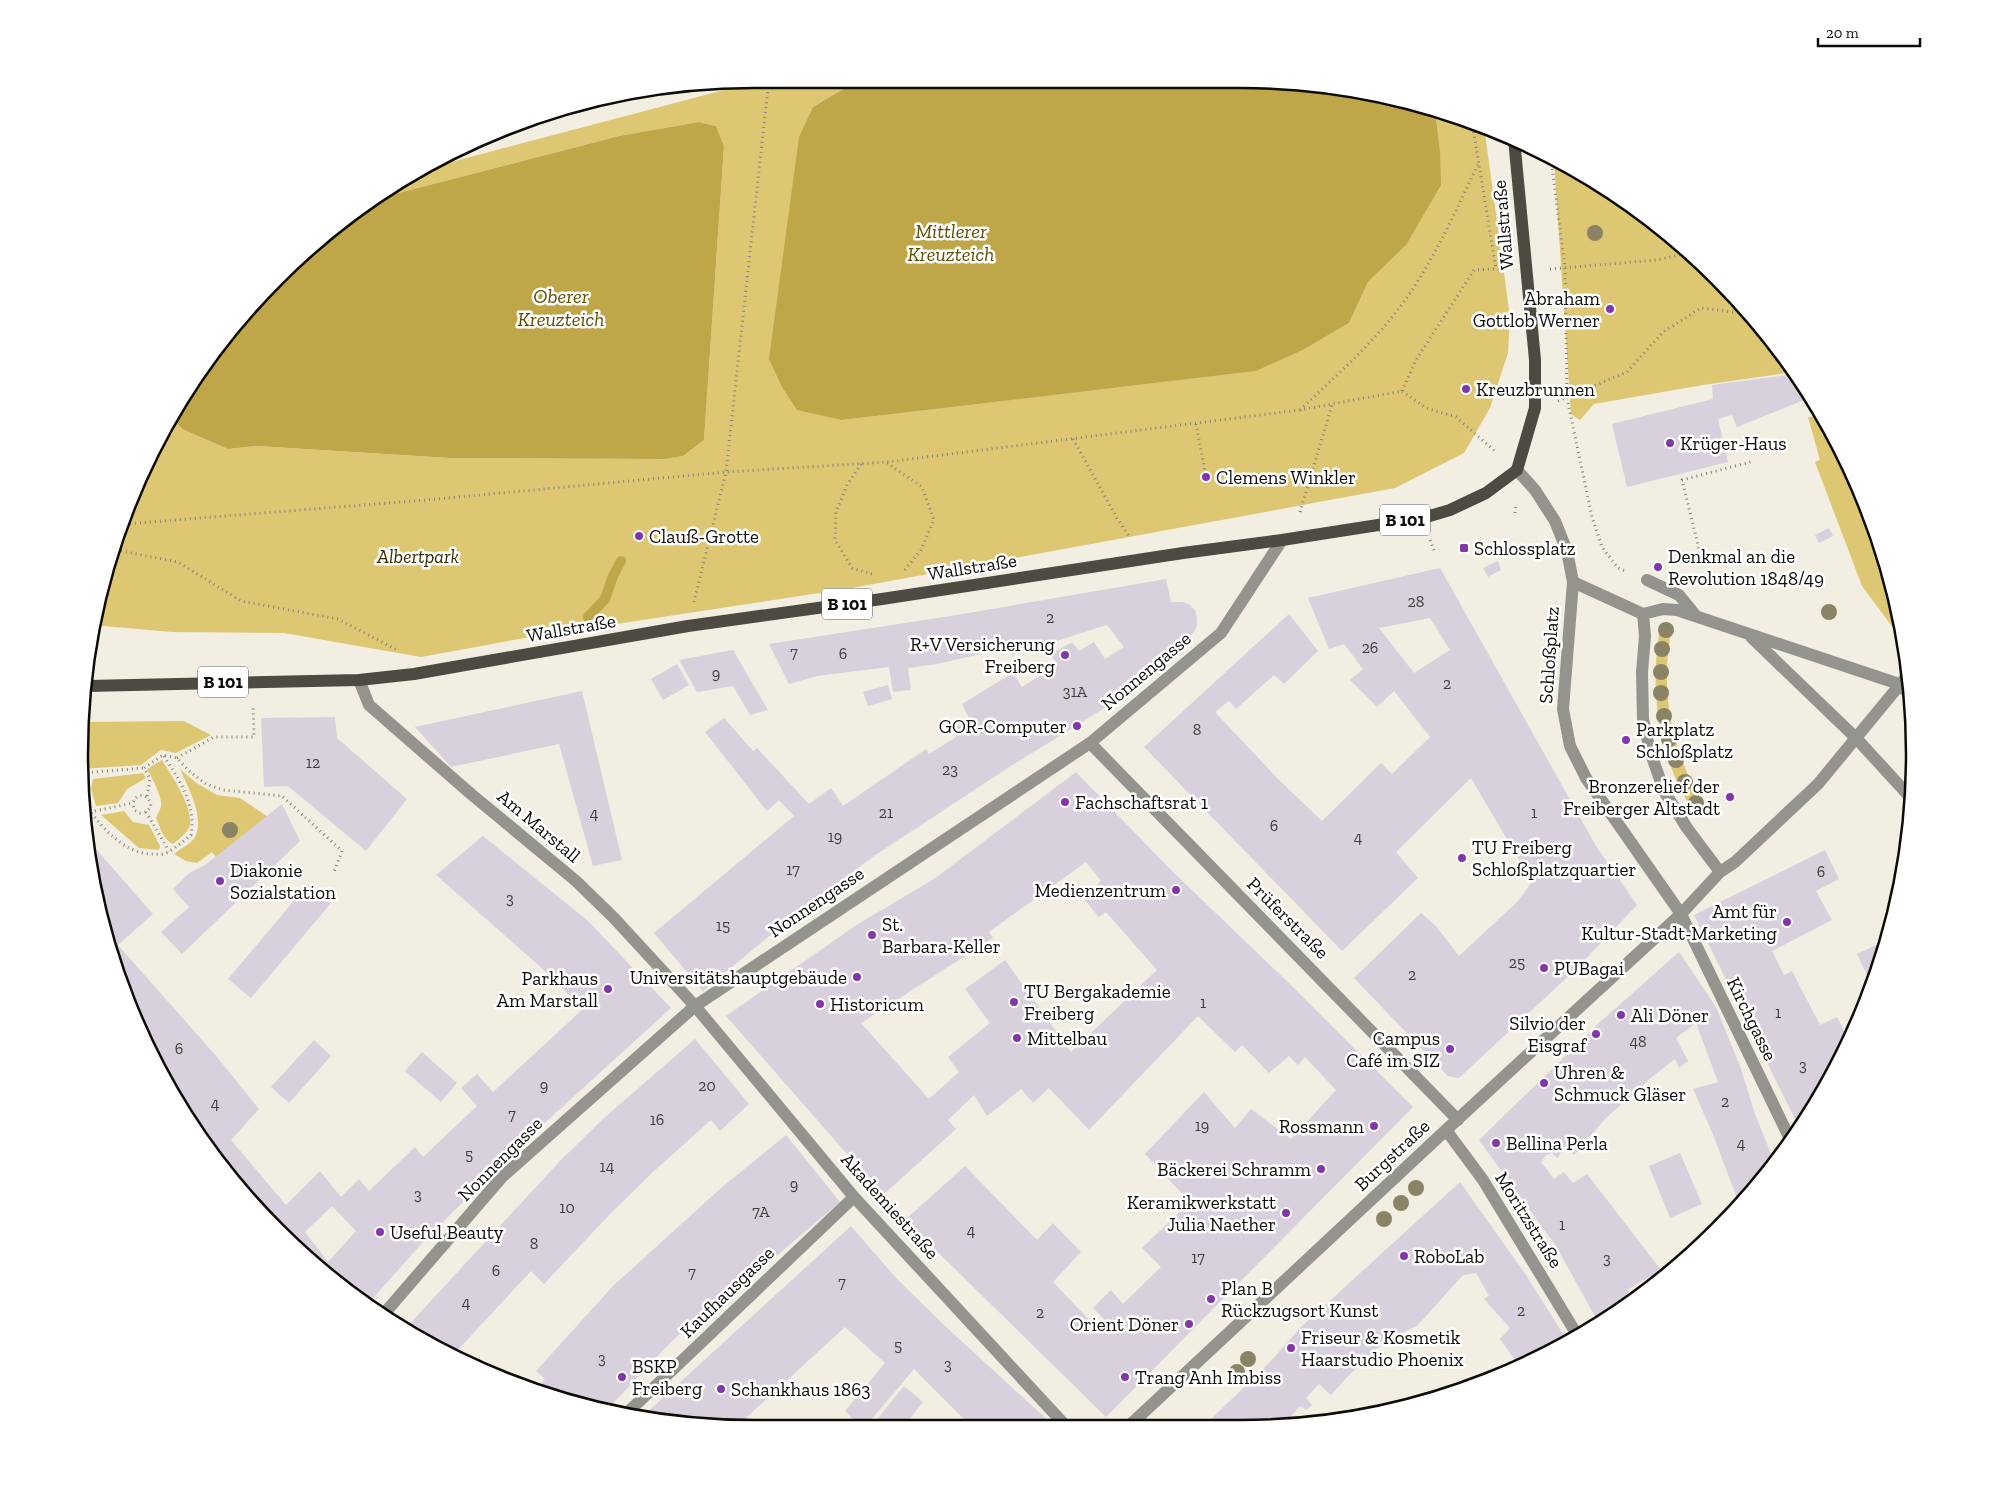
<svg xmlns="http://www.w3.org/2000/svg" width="1993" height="1508" viewBox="0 0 1993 1508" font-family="'Zilla Slab',serif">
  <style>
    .green { fill: #dec773 }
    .water { fill: #bfa649 }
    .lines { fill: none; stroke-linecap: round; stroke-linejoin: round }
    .stream { stroke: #bfa649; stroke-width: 10 }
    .building { fill: #d8d0dc; fill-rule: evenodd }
    .path { stroke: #848279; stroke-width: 3; stroke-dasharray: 1 4; stroke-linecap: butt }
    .minor { stroke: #95938e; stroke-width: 12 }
    .major { stroke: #4d4a41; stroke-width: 12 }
    .tree { fill: #8a8366 }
    .poi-dot { fill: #8236a7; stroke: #fff; stroke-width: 2 }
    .labels { text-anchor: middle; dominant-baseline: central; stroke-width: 5; stroke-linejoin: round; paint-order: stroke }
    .number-label { font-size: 16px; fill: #403d3d }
    .shield { fill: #fff; stroke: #565552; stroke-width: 1 }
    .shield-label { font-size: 18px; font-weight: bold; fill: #0d0c08 }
    .street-label { font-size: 19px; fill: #0d0c08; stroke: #fff }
    .poi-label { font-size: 19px; fill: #0d0c08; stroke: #fff; text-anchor: start }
    .park-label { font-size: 19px; font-style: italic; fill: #352b01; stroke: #fff }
    .water-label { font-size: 20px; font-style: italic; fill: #5e4d00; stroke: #fff }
    .rim { fill: none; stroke: #0d0c08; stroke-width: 2.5 }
  </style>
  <rect width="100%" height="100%" fill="#f2eee1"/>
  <!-- green -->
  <path class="green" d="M761,79H860L813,107L842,420L1255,371L1303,350L1349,323L1368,282L1406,245L1440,151L1435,109L1484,126L1510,317L1508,353L1490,408L1464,453L1395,488L852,588L525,638L421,657L284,633L172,632L92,625L149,455L171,416L182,429L228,449L257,446L450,458L664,459L683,456L704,440L724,146L716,126L699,122L619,136L379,198L413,172L724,90Z
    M1554,161L1614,193L1716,276L1775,343L1793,372L1703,385L1594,404L1580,420L1571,414Z
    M1820,416L1825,430L1837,443L1845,456L1891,580L1899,629H1894L1862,586L1815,462L1820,460L1808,417Z
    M1661,623L1672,626C1659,692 1671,750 1705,808L1695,814C1658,759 1648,688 1661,623Z
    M184,721L211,735L176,753L161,750L141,765L82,769L85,722Z
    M162,760C172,776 192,805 190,824C189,832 179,839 173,844C163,840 160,827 156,818C157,815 160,810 161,807C163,798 152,778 147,769Z
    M180,769L195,782L217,795L240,798L268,817L216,857L212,852L197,863L186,861L174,854C180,849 192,843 195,837C205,818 188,787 180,769Z
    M143,773L146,778L127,789L118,803L96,806L91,789L93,779Z
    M124,811L133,822L149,825L160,846L159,850L139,848L101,815Z"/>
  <!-- water -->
  <path class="water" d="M860,79L1283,80L1413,102L1435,109L1440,151L1441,185L1406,245L1368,282L1349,323L1303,350L1256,371L842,420L797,410L782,387L769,359L799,137L813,107Z
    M699,122L716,126L724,146L704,440L683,456L664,459L450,458L257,446L228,449L182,429L171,416L193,379L276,277L379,198L619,136Z"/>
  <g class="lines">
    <!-- stream -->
    <path class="stream" d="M588,617L605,599L613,576L621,561"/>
  </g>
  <!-- building -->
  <path class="building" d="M1794,374L1809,398L1737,427L1732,415L1718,419L1728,462L1627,487L1612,424L1713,399L1712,385Z
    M1822,419L1836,441L1835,442L1825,430Z
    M1829,528L1833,536L1819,543L1815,535Z
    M1498,561L1501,570L1488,577L1483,568Z
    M1440,568L1596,846L1637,905L1576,969L1459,1078L1448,1076L1354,978L1421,913L1435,925L1459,956L1517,902L1532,882L1471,778L1396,852L1418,878L1342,951L1144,747L1289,614L1318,651L1284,684L1274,675L1236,709L1229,701L1215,712L1279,780L1322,821L1381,763L1392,774L1430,737L1394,691L1377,707L1350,680L1363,669L1344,644L1329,649L1308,598ZM1430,618L1450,650L1414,673L1379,628Z
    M1166,579L1171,602H1184L1190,605L1195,610L1197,618V626L1194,632L1127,694L1003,771L874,856L792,917L703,991L654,933L794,816L779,800L767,811L705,732L724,718L753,751L757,748L809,804L831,788L843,806L926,749L929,754L956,737L952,730L969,718L962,704L1013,673L1022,687L1057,665L1051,654L1072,642L1079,651L1094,642L1105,659L1124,647L1107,625L1012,655L1011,647L937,664L908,668L911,690L893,692L889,667L817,676L789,684L769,644L963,614Z
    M733,650L768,710L750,715L733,686L697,692L679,660Z
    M677,664L689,685L663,700L651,679Z
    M888,685L892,699L868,706L863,692Z
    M582,691L622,860L593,866L559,744L451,767L415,727Z
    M335,717L337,738L407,799L366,851L288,786L264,787L261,718Z
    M1076,772L1172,871L1295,989L1413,1107L1106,1417L905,1220L965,1166L1037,1240L1053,1223L1081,1252L1053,1282L1098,1329L1106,1321L1093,1308L1111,1290L1123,1304L1161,1267L1142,1248L1190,1202L1145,1154L1204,1092L1235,1128L1251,1109L1291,1139L1336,1090L1305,1057L1298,1065L1289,1056L1269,1073L1242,1045L1235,1052L1198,1016L1089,1130L1049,1088L1033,1103L1021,1089L987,1116L974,1095L948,1120L956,1129L883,1195L726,1016L858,924L934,879ZM1086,862L1101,881L1083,898L1099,917L1106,912L1157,970L1071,1052L1005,960L965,989L990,1023L948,1057L959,1072L929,1099L861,1023L993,938L989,932Z
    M282,804L300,841L182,954L161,932L189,907L173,889L189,873L205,865Z
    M483,836L587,920L671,1008L515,1150L423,1242L368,1304L309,1262L218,1165L169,1091L115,971L91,853L96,849L153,914L118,945L217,1057L259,1109L231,1140L286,1205L320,1171L341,1197L359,1179L369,1191L415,1147L423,1157L477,1106L461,1088L477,1074L493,1092L583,1009L544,970L436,875ZM332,1206L356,1231L328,1262L305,1232Z
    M1825,850L1839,879L1816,891L1832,920L1772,951L1784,975L1792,971L1820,1025L1837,1017L1848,1039L1824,1092L1799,1127L1694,915Z
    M308,884L331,903L251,998L228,979Z
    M1885,941L1878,971L1872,986L1857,954Z
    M1679,952L1716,1007L1740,1066L1755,1114L1774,1161L1746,1199L1740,1206L1712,1132L1693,1089L1718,1082L1696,1023L1676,1038L1688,1061L1679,1068L1675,1059L1653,1076L1606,1118L1574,1155L1566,1147L1557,1158L1552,1153L1546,1155L1541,1162L1554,1179L1564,1172L1573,1183L1587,1174L1661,1270L1627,1290L1635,1299L1597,1320L1556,1246L1479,1140L1599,1023Z
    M695,1039L749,1104L720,1131L711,1120L654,1171L610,1214L544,1284L531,1271L454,1354L417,1339L404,1330L560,1161L604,1118Z
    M314,1040L331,1056L289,1103L271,1087Z
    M422,1052L457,1083L441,1102L405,1071Z
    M786,1135L840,1202L774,1258L708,1308L668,1345L606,1411L579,1406L537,1389L545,1379L536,1371L613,1286L721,1188Z
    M1680,1153L1702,1204L1670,1218L1649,1166Z
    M1460,1182L1526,1275L1566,1339L1519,1366L1500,1339L1510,1328L1484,1299L1489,1296L1476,1273L1463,1275L1417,1326L1385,1341L1348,1376L1331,1395L1319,1384L1306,1398L1312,1405L1306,1410L1300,1406L1284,1424H1206L1269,1363L1301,1327Z
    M851,1226L896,1278L945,1326L1053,1425L971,1426L914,1369L865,1427H851L856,1422L845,1411L885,1363L845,1327L735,1428H710L642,1417Z
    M904,1386L923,1402L904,1426L871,1427Z
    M1324,1416L1331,1423L1316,1424Z"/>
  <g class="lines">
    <!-- path -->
    <path class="path" d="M1472,122L1496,269
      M1551,159L1565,268L1567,398L1592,517L1602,547L1618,568L1625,571
      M1550,269L1657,260L1688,253
      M1402,391L1416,360L1474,270L1496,269L1502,270
      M1558,401L1627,372L1663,332L1701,308L1749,314
      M1300,410C1338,374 1378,339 1408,296C1436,255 1457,209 1478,164
      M1196,424L1206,477
      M1073,439L1117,518L1130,538
      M887,463L922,487L934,520L921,550L903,572
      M861,464L847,485L836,512L835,540L852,568L875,575
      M1300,512L1332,405
      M1515,513L1516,504
      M125,524L426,500L726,472L887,462L1300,410L1402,391L1426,408L1456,417L1497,453
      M1430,540L1435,553
      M116,550L178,562L241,601L338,619L399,651
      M1700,553L1682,480L1754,461
      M694,602L726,472L769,79
      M177,758L214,737H254L253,705
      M82,773L144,768
      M147,796L150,779L144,768L163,755L177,758L189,771L206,784L223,790L282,796L342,851L333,874
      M80,797C96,821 122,855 154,854C158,854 162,855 166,853C175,849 183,841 191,835C196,804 180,781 164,756
      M90,812L133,803C137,791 150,794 151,807L146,812L140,813L134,810L133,803
      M146,812L169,851"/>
    <!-- minor -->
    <path class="minor" d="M1517,470L1535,490L1555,521L1567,551L1573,582L1563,709L1570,746L1586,778L1681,914L1790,1139
      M1647,580L1679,595L1696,616
      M1573,582L1643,614L1663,609L1677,610L1899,684L1910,695
      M1643,614L1645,636L1642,672L1643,719L1650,751L1664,791L1687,828L1720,872
      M1751,637L1856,738L1910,797
      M359,680L369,705L471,794L576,881L614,918L695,1006L854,1197L1065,1425
      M1090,743L1458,1120
      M1446,1130L1483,1180L1576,1333
      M383,1315L502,1177L695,1006L1090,743L1221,633L1282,540
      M626,1414L854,1197
      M1130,1425L1446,1130L1681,914L1720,872L1735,862L1818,784L1907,676"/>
    <!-- major -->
    <path class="major" d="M88,686L359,680L414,674L688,626L882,599L1183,553L1282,540L1423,518L1450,510L1486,493L1517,470L1535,408V360L1514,139"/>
  </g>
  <!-- trees -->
  <g class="tree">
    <circle cx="1595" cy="233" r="8"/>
    <circle cx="1829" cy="612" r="8"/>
    <circle cx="1666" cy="630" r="8"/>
    <circle cx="1662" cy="649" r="8"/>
    <circle cx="1661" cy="672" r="8"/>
    <circle cx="1661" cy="693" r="8"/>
    <circle cx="1664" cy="716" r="8"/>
    <circle cx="1669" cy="739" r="8"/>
    <circle cx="1676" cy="760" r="8"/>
    <circle cx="1685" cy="782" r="8"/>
    <circle cx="1696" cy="803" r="8"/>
    <circle cx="230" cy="830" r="8"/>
    <circle cx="1416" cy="1188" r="8"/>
    <circle cx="1401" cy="1203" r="8"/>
    <circle cx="1384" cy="1219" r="8"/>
    <circle cx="1248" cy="1359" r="8"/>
    <circle cx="1237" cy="1372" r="8"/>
  </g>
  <!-- markers -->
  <g class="poi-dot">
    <circle cx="1610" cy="309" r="5"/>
    <circle cx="1466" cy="389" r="5"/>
    <circle cx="1670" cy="443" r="5"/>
    <circle cx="1206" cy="477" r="5"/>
    <circle cx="639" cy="536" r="5"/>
    <rect x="1459" y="543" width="10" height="10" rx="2.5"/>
    <circle cx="1658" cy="567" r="5"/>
    <circle cx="1065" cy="655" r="5"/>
    <circle cx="1077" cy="726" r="5"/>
    <circle cx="1626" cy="740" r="5"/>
    <circle cx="1730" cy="797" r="5"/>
    <circle cx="1065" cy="802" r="5"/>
    <circle cx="1462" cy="858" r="5"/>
    <circle cx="220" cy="881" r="5"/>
    <circle cx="1176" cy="890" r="5"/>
    <circle cx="1787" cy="922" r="5"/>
    <circle cx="872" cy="935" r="5"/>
    <circle cx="1544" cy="968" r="5"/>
    <circle cx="857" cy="977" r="5"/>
    <circle cx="608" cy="989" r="5"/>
    <circle cx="1014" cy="1002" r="5"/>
    <circle cx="820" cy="1004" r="5"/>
    <circle cx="1621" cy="1015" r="5"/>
    <circle cx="1596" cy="1034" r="5"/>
    <circle cx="1017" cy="1038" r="5"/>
    <circle cx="1450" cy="1049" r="5"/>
    <circle cx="1544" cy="1083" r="5"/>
    <circle cx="1374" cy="1126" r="5"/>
    <circle cx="1496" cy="1143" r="5"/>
    <circle cx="1321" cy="1169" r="5"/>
    <circle cx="1286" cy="1213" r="5"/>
    <circle cx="380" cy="1232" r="5"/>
    <circle cx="1404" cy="1256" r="5"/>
    <circle cx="1211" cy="1299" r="5"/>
    <circle cx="1189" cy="1324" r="5"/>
    <circle cx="1291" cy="1348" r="5"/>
    <circle cx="622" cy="1377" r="5"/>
    <circle cx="1125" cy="1377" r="5"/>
    <circle cx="721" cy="1389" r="5"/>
  </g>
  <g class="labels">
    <!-- number labels -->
    <g class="number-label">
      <text x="1416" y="601">28</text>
      <text x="1050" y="617">2</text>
      <text x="1370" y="647">26</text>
      <text x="794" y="652">7</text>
      <text x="843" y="653">6</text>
      <text x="716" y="673">9</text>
      <text x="1447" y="683">2</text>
      <text x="1075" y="691">31A</text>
      <text x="1197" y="729">8</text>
      <text x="313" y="762">12</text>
      <text x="950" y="769">23</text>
      <text x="886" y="812">21</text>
      <text x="1534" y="812">1</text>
      <text x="594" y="813">4</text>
      <text x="1274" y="825">6</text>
      <text x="835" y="836">19</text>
      <text x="1358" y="837">4</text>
      <text x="793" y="869">17</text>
      <text x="1821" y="871">6</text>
      <text x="510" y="898">3</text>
      <text x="723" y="925">15</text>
      <text x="1517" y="962">25</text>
      <text x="1412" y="974">2</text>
      <text x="1203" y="1002">1</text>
      <text x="1778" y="1012">1</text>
      <text x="1638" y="1041">48</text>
      <text x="179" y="1048">6</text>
      <text x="1803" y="1065">3</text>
      <text x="544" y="1085">9</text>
      <text x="707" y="1085">20</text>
      <text x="1725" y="1101">2</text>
      <text x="215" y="1103">4</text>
      <text x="512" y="1114">7</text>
      <text x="657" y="1119">16</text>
      <text x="1202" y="1125">19</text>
      <text x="1741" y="1143">4</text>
      <text x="469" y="1154">5</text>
      <text x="607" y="1166">14</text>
      <text x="794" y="1184">9</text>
      <text x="418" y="1194">3</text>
      <text x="567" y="1207">10</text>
      <text x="761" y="1211">7A</text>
      <text x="1562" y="1224">1</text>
      <text x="971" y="1230">4</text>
      <text x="534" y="1243">8</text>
      <text x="1198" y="1257">17</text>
      <text x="1607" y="1258">3</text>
      <text x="496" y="1270">6</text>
      <text x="692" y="1272">7</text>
      <text x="842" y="1282">7</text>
      <text x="466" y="1302">4</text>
      <text x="1521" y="1310">2</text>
      <text x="1040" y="1312">2</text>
      <text x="898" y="1345">5</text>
      <text x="602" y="1358">3</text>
      <text x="948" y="1364">3</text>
    </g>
    <!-- shield labels -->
    <g class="shield">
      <rect x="1380" y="504.5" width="50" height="31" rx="4"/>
      <rect x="822" y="588.5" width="50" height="31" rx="4"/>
      <rect x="198" y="666.5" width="50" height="31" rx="4"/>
    </g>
    <g class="shield-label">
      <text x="1405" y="520">B 101</text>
      <text x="847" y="604">B 101</text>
      <text x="223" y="682">B 101</text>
    </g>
    <!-- street labels -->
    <g class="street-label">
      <text transform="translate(1503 225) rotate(-95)">Wallstraße</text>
      <text transform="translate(972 567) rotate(-9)">Wallstraße</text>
      <text transform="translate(571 628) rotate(-10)">Wallstraße</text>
      <text transform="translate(1549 655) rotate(-86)">Schloßplatz</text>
      <text transform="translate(1146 671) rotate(-40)">Nonnengasse</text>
      <text transform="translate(539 826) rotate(40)">Am Marstall</text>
      <text transform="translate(816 902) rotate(-34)">Nonnengasse</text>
      <text transform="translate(1288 918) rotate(45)">Prüferstraße</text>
      <text transform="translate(1752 1019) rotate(64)">Kirchgasse</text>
      <text transform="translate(1392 1155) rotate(-43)">Burgstraße</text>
      <text transform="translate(500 1159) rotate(-45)">Nonnengasse</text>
      <text transform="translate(890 1206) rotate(48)">Akademiestraße</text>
      <text transform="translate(1529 1220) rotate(58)">Moritzstraße</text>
      <text transform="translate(727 1292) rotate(-44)">Kaufhausgasse</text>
    </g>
    <!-- poi labels -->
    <g class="poi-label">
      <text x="1600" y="298" text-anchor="end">Abraham<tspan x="1600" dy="22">Gottlob Werner</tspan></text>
      <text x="1476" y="389">Kreuzbrunnen</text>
      <text x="1680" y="443">Krüger-Haus</text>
      <text x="1216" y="477">Clemens Winkler</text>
      <text x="649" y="536">Clauß-Grotte</text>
      <text x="1474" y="548">Schlossplatz</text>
      <text x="1668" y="556">Denkmal an die<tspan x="1668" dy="22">Revolution 1848/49</tspan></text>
      <text x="1055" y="644" text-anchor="end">R+V Versicherung<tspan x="1055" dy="22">Freiberg</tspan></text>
      <text x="1067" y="726" text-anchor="end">GOR-Computer</text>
      <text x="1636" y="729">Parkplatz<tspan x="1636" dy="22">Schloßplatz</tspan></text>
      <text x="1720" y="786" text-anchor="end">Bronzerelief der<tspan x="1720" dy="22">Freiberger Altstadt</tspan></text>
      <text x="1075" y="802">Fachschaftsrat 1</text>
      <text x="1472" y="847">TU Freiberg<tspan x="1472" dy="22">Schloßplatzquartier</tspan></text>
      <text x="230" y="870">Diakonie<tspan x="230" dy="22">Sozialstation</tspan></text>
      <text x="1166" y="890" text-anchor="end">Medienzentrum</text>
      <text x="1777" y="911" text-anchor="end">Amt für<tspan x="1777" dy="22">Kultur-Stadt-Marketing</tspan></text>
      <text x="882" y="924">St.<tspan x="882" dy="22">Barbara-Keller</tspan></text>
      <text x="1554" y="968">PUBagai</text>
      <text x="847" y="977" text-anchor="end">Universitätshauptgebäude</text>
      <text x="598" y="978" text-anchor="end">Parkhaus<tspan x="598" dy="22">Am Marstall</tspan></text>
      <text x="1024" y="991">TU Bergakademie<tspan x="1024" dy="22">Freiberg</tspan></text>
      <text x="830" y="1004">Historicum</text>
      <text x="1631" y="1015">Ali Döner</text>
      <text x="1586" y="1023" text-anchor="end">Silvio der<tspan x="1586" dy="22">Eisgraf</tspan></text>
      <text x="1027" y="1038">Mittelbau</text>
      <text x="1440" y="1038" text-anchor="end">Campus<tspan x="1440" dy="22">Café im SIZ</tspan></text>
      <text x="1554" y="1072">Uhren &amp;<tspan x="1554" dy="22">Schmuck Gläser</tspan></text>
      <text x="1364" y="1126" text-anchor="end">Rossmann</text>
      <text x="1506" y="1143">Bellina Perla</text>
      <text x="1311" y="1169" text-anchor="end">Bäckerei Schramm</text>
      <text x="1276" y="1202" text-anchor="end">Keramikwerkstatt<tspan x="1276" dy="22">Julia Naether</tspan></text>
      <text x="390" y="1232">Useful Beauty</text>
      <text x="1414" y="1256">RoboLab</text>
      <text x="1221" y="1288">Plan B<tspan x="1221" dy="22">Rückzugsort Kunst</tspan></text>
      <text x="1179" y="1324" text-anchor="end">Orient Döner</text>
      <text x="1301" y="1337">Friseur &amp; Kosmetik<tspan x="1301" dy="22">Haarstudio Phoenix</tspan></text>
      <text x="632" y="1366">BSKP<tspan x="632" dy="22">Freiberg</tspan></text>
      <text x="1135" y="1377">Trang Anh Imbiss</text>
      <text x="731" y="1389">Schankhaus 1863</text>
    </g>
    <!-- park labels -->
    <g class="park-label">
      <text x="418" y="556">Albertpark</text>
    </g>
    <!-- water labels -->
    <g class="water-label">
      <text x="951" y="231">Mittlerer<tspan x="951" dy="23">Kreuzteich</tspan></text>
      <text x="561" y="296">Oberer<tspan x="561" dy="23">Kreuzteich</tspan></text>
    </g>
  </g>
  <!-- crop -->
  <path d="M0 0H1993V1508H0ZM754 88H1240A666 666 0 0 1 1906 754V754A666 666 0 0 1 1240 1420H754A666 666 0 0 1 88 754V754A666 666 0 0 1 754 88Z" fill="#fff" fill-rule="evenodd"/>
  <path class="rim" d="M754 88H1240A666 666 0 0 1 1906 754V754A666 666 0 0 1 1240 1420H754A666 666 0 0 1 88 754V754A666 666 0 0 1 754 88Z"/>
  <!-- scale -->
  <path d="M1818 38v8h102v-8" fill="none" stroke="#0d0c08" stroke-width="2.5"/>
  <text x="1826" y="38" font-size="15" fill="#0d0c08" stroke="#ffffff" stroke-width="4" paint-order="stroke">20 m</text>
</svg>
